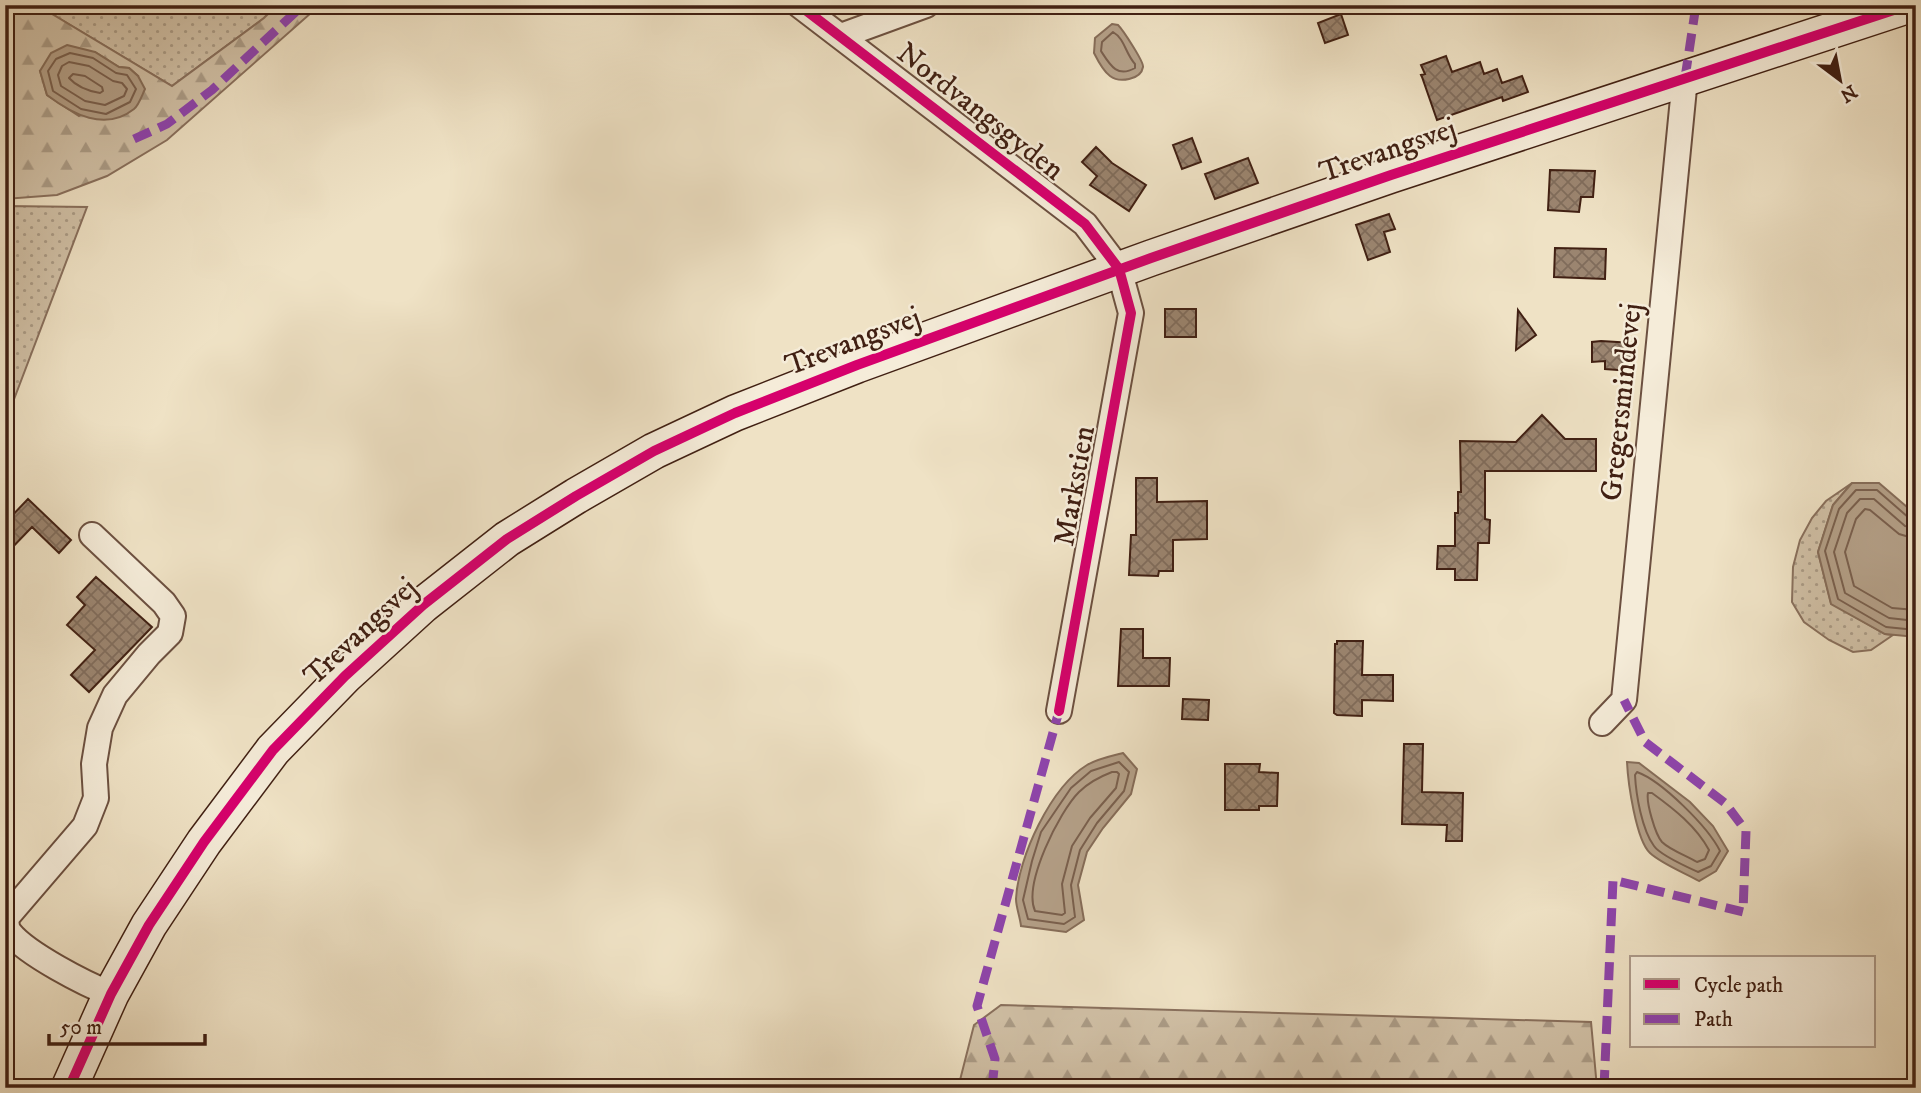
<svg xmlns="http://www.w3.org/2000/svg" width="1921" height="1093" viewBox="0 0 1921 1093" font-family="'IM FELL DW Pica',serif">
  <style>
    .grass { fill: url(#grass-dots); stroke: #89705d; stroke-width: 2 }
    .forest { fill: url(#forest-firs); stroke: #89705d; stroke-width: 2; fill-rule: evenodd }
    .water { fill: #b4a088; stroke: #866d59; stroke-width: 2 }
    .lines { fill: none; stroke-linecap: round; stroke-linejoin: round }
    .shore { stroke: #7a604e; stroke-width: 2 }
    .building { fill: url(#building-cross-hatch); stroke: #412013; stroke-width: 2 }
    .street-casing { stroke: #6c5040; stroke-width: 28 }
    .secondary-casing { stroke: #412013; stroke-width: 38 }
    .street { stroke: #f5ecd9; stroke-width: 24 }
    .secondary { stroke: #f5ecd9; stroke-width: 35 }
    .quiet { stroke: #8e44ad; stroke-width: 9; stroke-dasharray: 18 9; stroke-linecap: butt }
    .cycleway-casing { stroke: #f5ecd9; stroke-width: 15 }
    .cycleway { stroke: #d6006c; stroke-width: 10 }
    .labels { text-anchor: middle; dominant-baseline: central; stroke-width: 5; stroke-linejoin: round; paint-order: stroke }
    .street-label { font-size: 30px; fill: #412013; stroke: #f5ecd9 }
  </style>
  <defs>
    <pattern id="grass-dots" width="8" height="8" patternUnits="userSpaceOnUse" patternTransform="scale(1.75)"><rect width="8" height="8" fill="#d1c1a7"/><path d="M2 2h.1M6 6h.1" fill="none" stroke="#ab9c87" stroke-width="1.8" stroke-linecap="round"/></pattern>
    <pattern id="forest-firs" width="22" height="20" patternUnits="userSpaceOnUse" patternTransform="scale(1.75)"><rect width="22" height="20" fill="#d1c1a7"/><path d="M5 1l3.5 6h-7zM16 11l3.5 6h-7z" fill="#ab9c87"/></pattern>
    <pattern id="building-cross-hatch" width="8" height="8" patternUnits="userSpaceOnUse" patternTransform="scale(1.75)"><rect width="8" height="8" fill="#9b8570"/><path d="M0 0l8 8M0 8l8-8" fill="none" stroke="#806c5b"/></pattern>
  </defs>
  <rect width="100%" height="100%" fill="#efe2c5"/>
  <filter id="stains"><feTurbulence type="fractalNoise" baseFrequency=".00286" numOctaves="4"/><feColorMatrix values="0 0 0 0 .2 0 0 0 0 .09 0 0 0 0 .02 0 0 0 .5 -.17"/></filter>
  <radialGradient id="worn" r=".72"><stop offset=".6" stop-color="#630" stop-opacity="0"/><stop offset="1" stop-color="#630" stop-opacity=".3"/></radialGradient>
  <!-- grass -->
  <path class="grass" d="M37,5H277L264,18L172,86Z
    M5,206L87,207L5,423Z
    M1852,483L1833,505L1818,552L1831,603L1885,634L1893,635L1871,650L1853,652L1829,640L1804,622L1792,602L1793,567L1800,540L1812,518L1826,501Z"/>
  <!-- forest -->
  <path class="forest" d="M16,5H37L172,86L264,18L277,5H320L167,140L107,176L57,195L5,199V16ZM95,52L119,67L129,68L138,76L79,116L47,95L40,71Z
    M1001,1005L1591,1022L1597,1088H958L974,1025Z"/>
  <!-- water -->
  <path class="water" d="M1112,24L1118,25C1123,30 1144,62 1143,67C1141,80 1119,83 1110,76C1103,71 1098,61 1094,53L1095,38Z
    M67,45L95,52L119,67L129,68L138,76L145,89C142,95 139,105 134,109C105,132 72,114 47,95L40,71L51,53Z
    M1852,483H1879L1914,513L1916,637L1885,634L1831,604L1818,552L1833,505Z
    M1123,753L1137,769L1131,794L1103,828L1087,852L1078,885L1084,920L1066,932L1021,926C1020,917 1016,907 1016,899C1018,857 1051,787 1087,765C1097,759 1111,756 1123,753Z
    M1627,762L1639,763L1690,802L1713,826L1728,851L1716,871L1699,881C1685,873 1662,864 1650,853C1636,840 1628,783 1627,762Z"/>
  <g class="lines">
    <!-- shore -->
    <path class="shore" d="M1113,32C1125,39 1125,53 1135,64V68C1117,78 1110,65 1101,51L1102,42Z
      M70,53L93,58L116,73L127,75L136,89L130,102L106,114L81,109L53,91L48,71L56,59Z
      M69,62L89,66L113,81L122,83L127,89L124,96L105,105L85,101L61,86L58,75L62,66Z
      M73,74L85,76L102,87L103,91L100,93C88,91 77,87 69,78Z
      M1916,519L1909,518L1877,490H1856L1839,509L1825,551L1838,599L1886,627L1916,630
      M1916,528L1905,526L1874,499H1860L1847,513L1834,552L1845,593L1889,618L1916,621
      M1916,539L1899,534L1870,510L1865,509L1856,519L1845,552L1854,586L1892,608L1916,610
      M1119,762L1129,772L1124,791L1097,823L1080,850L1071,885L1075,917L1064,924L1028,919L1023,900L1032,861L1041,832L1071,788L1091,771Z
      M1112,772H1117L1119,774L1116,788L1090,818L1072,846L1062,884L1065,913L1062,915L1035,911C1023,884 1059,812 1079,792C1089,782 1099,777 1112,772Z
      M1637,772C1662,781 1708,827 1720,851L1711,866L1698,872C1687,867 1660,855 1654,846C1642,830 1636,795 1635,775Z
      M1648,793H1652C1674,809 1696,826 1709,850L1705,859L1697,862C1687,856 1670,850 1662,842C1655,834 1646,802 1648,793Z"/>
  </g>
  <!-- building -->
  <path class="building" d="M1341,14L1348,35L1325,43L1318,23Z
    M1446,56L1452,72L1480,62L1484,74L1497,69L1502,83L1522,76L1528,92L1503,101L1502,97L1437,120L1422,77L1421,75L1425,74L1421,65Z
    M1192,138L1201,162L1182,169L1173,145Z
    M1096,147L1112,163L1146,185L1129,211L1090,185L1097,176L1082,162Z
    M1248,158L1258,183L1215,199L1205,174Z
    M1550,170L1595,171L1593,197H1581L1579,212L1548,210Z
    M1389,214L1395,229L1384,232L1390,252L1368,260L1356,225Z
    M1555,248L1606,249L1605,279L1554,277Z
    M1165,309H1196V337H1165Z
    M1518,310L1536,335L1516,350Z
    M1601,341L1633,343L1631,371L1605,369V361L1592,362V342Z
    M1542,415L1565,439H1596V471H1485V519L1490,520L1489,543H1478L1477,580H1455V569H1437L1438,546H1455V513H1458V492H1461L1460,441L1516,442Z
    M1136,478H1157V502L1207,501V539L1173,540V571H1159L1158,576L1129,575L1131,535H1136Z
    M28,499L71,540L59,553L32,527L5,555V523Z
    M96,577L152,627L89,692L71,675L95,650L67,625L85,605L77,597Z
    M1121,629H1143V658H1170L1169,686H1118Z
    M1337,641H1363L1362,675H1393V701L1362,700V716L1337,715L1334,713L1335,644H1337Z
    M1183,699L1209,700L1208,720L1182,719Z
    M1404,744H1423L1422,792L1463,793L1462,841H1446L1447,825L1402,824Z
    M1225,764H1260L1259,772L1278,773L1277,806H1259V810H1225Z"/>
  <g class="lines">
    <defs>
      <path id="street" d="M799,5L1085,224L1119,269L1131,313L1059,711
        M841,36L926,5
        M92,535L164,603L173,616L170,633L149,654L115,695L100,728L94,764L96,798L85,826L7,917C6,923 6,928 10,933C27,954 85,984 111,994
        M1602,723L1624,700L1685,78"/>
      <path id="secondary" d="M69,1088L111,994L149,925L204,842L273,750L345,676L423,605L507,539L576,496L654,451L735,413L857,365L1151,258L1391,175L1909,5"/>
    </defs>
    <!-- street casing -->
    <use href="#street" class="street-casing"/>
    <!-- secondary casing -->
    <use href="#secondary" class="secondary-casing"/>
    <!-- street -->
    <use href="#street" class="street"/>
    <!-- secondary -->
    <use href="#secondary" class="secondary"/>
    <!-- quiet -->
    <path class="quiet" d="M1685,78L1696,5
      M134,139L167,124L212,90L303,5
      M992,1088L995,1059L977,1006L1059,711
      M1604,1088L1613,880L1743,912L1746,831L1725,803L1645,742L1624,700"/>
    <defs>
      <path id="cycleway" d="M799,5L1085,224L1119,269L1131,313L1059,711
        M69,1088L111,994L149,925L204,842L273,750L345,676L423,605L507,539L576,496L654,451L735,413L857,365L1151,258L1391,175L1909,5"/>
    </defs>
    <!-- cycleway casing -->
    <use href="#cycleway" class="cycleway-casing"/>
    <!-- cycleway -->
    <use href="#cycleway" class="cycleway"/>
  </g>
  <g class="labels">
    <!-- street labels -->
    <g class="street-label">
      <text transform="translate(980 112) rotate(38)">Nordvangsgyden</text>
      <text transform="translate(1388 151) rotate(-19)">Trevangsvej</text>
      <text transform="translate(853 342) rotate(-21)">Trevangsvej</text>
      <text transform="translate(1622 402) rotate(-84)">Gregersmindevej</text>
      <text transform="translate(1075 486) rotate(-80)">Markstien</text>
      <text transform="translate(361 632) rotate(-43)">Trevangsvej</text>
    </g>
  </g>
  <!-- margin -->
  <rect width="1921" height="1093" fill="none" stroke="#efe2c5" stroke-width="28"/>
  <rect x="7" y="7" width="1907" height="1079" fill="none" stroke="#412013" stroke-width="3.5"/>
  <rect x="14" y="14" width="1893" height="1065" fill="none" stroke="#412013" stroke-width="2"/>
  <!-- legend -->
  <rect x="1630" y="956" width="245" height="91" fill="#f5ecd9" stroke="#ad9a8a" stroke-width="2"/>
  <rect x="1644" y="979" width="35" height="10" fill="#d6006c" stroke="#ad9a8a" stroke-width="2"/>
  <text x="1694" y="992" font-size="21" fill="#412013">Cycle path</text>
  <rect x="1644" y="1014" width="35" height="10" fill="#8e44ad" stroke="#ad9a8a" stroke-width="2"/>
  <text x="1694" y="1026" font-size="21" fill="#412013">Path</text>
  <!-- north arrow -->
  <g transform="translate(1840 80) rotate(148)" stroke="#f5ecd9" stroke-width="5" paint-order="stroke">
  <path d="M0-5L12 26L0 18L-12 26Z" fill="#412013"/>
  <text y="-10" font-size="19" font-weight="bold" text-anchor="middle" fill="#412013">N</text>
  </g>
  <!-- scale -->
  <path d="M49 1034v10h156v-10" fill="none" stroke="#412013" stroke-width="3.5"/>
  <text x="60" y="1034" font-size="21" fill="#412013" stroke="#f5ecd9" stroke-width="5" paint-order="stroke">50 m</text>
  <rect width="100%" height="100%" filter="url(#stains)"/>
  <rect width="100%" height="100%" fill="url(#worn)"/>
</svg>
